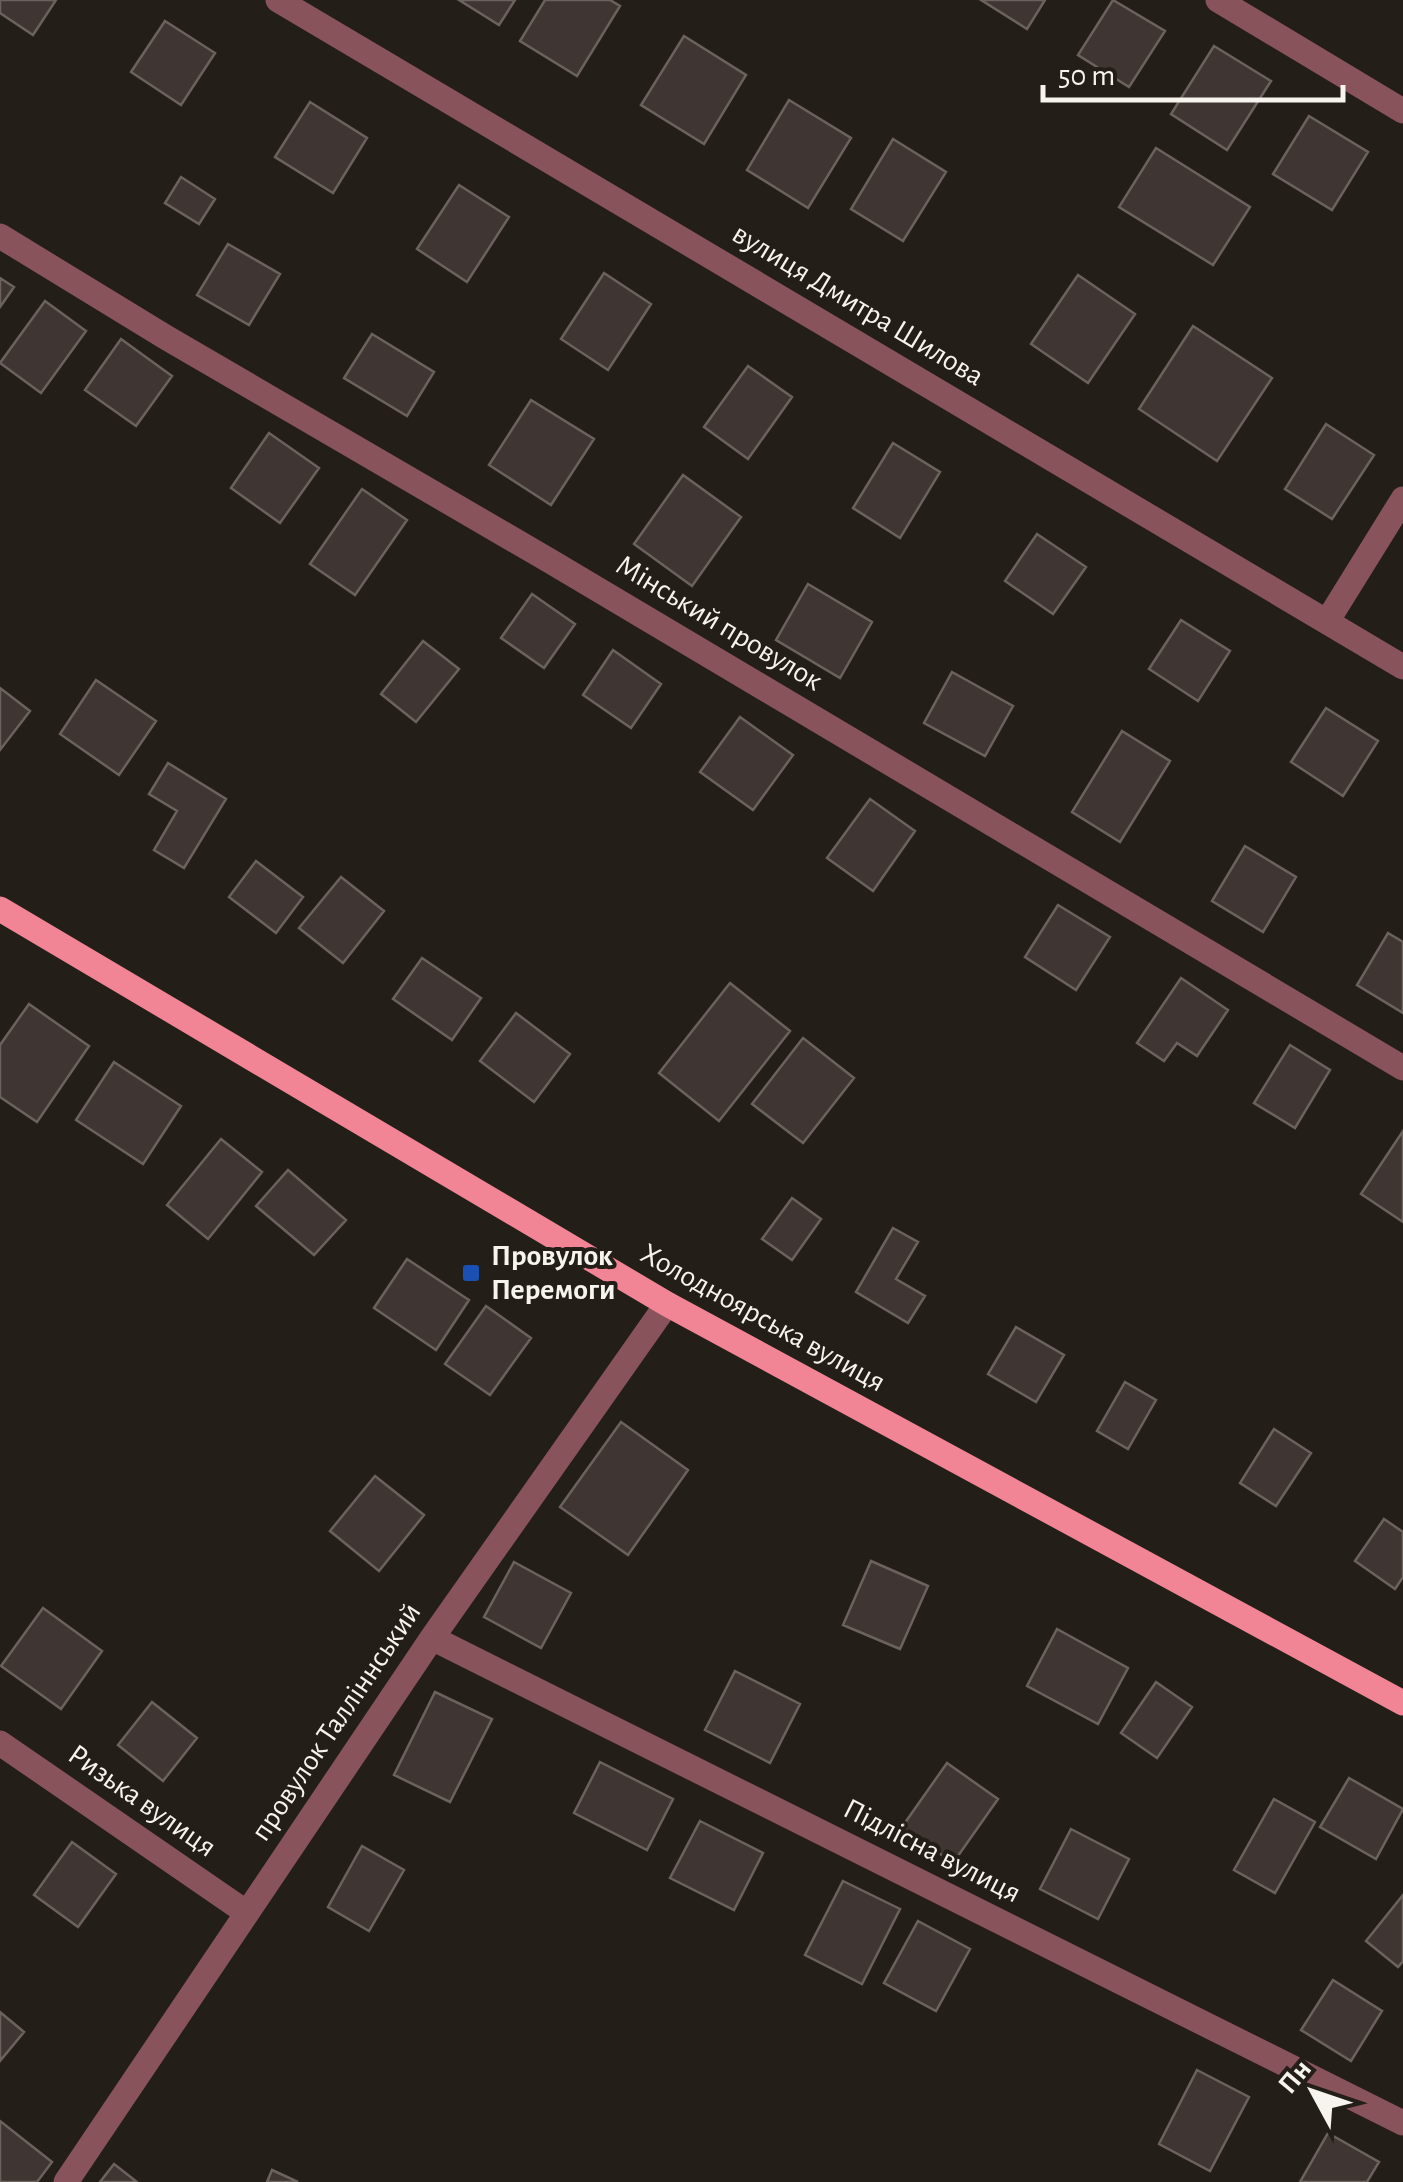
<svg xmlns="http://www.w3.org/2000/svg" width="1403" height="2182" viewBox="0 0 1403 2182" font-family="'Alegreya Sans',sans-serif">
  <style>
    .building { fill: #3f3532; stroke: #6b615d; stroke-width: 2.5 }
    .lines { fill: none; stroke-linecap: round; stroke-linejoin: round }
    .minor { stroke: #88535a; stroke-width: 25 }
    .major { stroke: #f28595; stroke-width: 25 }
    .transit-dot { fill: #1a4fb4; stroke: #241e18; stroke-width: 4 }
    .labels { text-anchor: middle; dominant-baseline: central; stroke-width: 8; stroke-linejoin: round; paint-order: stroke }
    .street-label { font-size: 30px; fill: #f7f3ee; stroke: #241e18 }
    .poi-label { font-size: 30px; font-weight: bold; fill: #f7f3ee; stroke: #241e18; text-anchor: start }
  </style>
  <rect width="100%" height="100%" fill="#241e18"/>
  <!-- building -->
  <path class="building" d="M0,0H56L33,35L0,13Z
    M459,0H515L499,25Z
    M545,0H610L620,6L577,76L520,41Z
    M981,0H1045L1027,29Z
    M1113,0L1165,31L1129,87L1078,55Z
    M165,21L215,53L181,105L131,72Z
    M684,36L746,75L704,144L641,105Z
    M1214,46L1271,81L1227,150L1171,114Z
    M789,100L851,138L808,208L747,170Z
    M310,102L367,138L333,193L275,157Z
    M1309,116L1368,152L1332,210L1273,174Z
    M893,139L946,172L903,241L851,209Z
    M1156,148L1250,207L1213,265L1119,207Z
    M181,177L215,199L199,224L165,203Z
    M459,185L509,217L467,282L417,249Z
    M228,244L280,274L249,325L197,295Z
    M604,273L651,304L608,370L561,339Z
    M1078,275L1135,314L1088,383L1031,344Z
    M0,278L14,287L0,307Z
    M45,301L86,331L41,393L0,363Z
    M1193,326L1272,378L1217,461L1139,409Z
    M372,334L434,372L407,416L344,378Z
    M121,339L172,376L136,426L85,390Z
    M748,366L792,397L748,459L704,427Z
    M531,400L594,439L551,505L489,465Z
    M1326,424L1374,455L1332,519L1285,489Z
    M269,433L319,468L280,523L231,488Z
    M893,443L940,472L900,538L853,508Z
    M683,475L741,517L692,586L634,544Z
    M362,489L407,520L355,595L310,564Z
    M1037,534L1086,567L1053,614L1005,581Z
    M808,584L872,622L840,678L776,640Z
    M532,594L575,624L544,668L501,638Z
    M1181,620L1230,651L1198,701L1149,669Z
    M423,641L459,669L416,722L381,694Z
    M613,650L661,684L631,728L583,695Z
    M952,672L1013,706L985,756L924,723Z
    M96,680L156,721L119,775L60,734Z
    M0,688L30,711L0,750Z
    M1326,708L1378,741L1343,796L1291,762Z
    M740,717L793,755L753,810L700,772Z
    M1122,731L1170,761L1120,842L1072,812Z
    M168,763L226,799L184,868L154,850L177,811L149,794Z
    M870,799L915,831L873,891L827,858Z
    M1245,846L1296,877L1263,932L1212,901Z
    M256,861L303,897L276,933L229,897Z
    M341,877L384,911L343,963L299,928Z
    M1058,905L1110,937L1076,990L1025,957Z
    M1388,933L1403,942V1013L1357,985Z
    M422,958L481,998L452,1040L393,999Z
    M1181,978L1228,1010L1197,1056L1177,1043L1164,1061L1137,1043Z
    M730,983L790,1031L719,1121L659,1073Z
    M29,1004L89,1046L37,1122L0,1097V1045Z
    M516,1013L570,1054L534,1102L480,1061Z
    M803,1038L854,1078L803,1143L752,1104Z
    M1290,1045L1330,1070L1295,1128L1254,1103Z
    M114,1062L181,1106L143,1164L76,1120Z
    M1403,1131V1222L1361,1194Z
    M221,1139L262,1172L208,1239L167,1205Z
    M288,1170L346,1220L314,1255L256,1206Z
    M792,1198L821,1219L792,1260L762,1239Z
    M893,1228L918,1242L896,1279L925,1296L908,1323L856,1292Z
    M407,1259L469,1300L436,1350L374,1308Z
    M486,1306L531,1338L490,1395L445,1364Z
    M1016,1327L1064,1355L1036,1402L988,1374Z
    M1125,1382L1156,1400L1128,1449L1097,1431Z
    M621,1422L688,1470L628,1555L560,1507Z
    M1274,1429L1311,1453L1276,1506L1240,1483Z
    M375,1476L424,1515L379,1571L330,1531Z
    M1384,1519L1403,1532V1577L1395,1589L1355,1561Z
    M871,1561L928,1586L900,1649L843,1625Z
    M514,1562L571,1593L541,1648L484,1617Z
    M43,1608L102,1651L61,1709L1,1666Z
    M1057,1629L1128,1668L1098,1724L1027,1686Z
    M735,1671L800,1704L770,1763L705,1730Z
    M1156,1682L1192,1707L1157,1758L1121,1733Z
    M435,1692L492,1719L450,1802L394,1775Z
    M152,1702L197,1738L163,1781L118,1745Z
    M600,1762L673,1799L647,1850L574,1813Z
    M947,1763L998,1799L953,1863L902,1827Z
    M1349,1778L1403,1809L1376,1859L1320,1827Z
    M1274,1799L1315,1822L1275,1893L1234,1870Z
    M700,1821L763,1853L734,1910L670,1878Z
    M1071,1829L1129,1859L1098,1919L1040,1889Z
    M72,1842L116,1874L78,1927L34,1895Z
    M362,1846L404,1870L369,1931L328,1907Z
    M843,1881L900,1909L862,1984L805,1955Z
    M1403,1895V1961L1398,1967L1366,1941Z
    M918,1921L970,1949L936,2011L884,1983Z
    M1333,1980L1382,2011L1351,2061L1301,2030Z
    M0,2012L24,2032L0,2061Z
    M1197,2070L1249,2097L1210,2171L1159,2144Z
    M0,2121L52,2162L37,2182H0Z
    M1328,2133L1379,2162L1367,2182H1300Z
    M114,2164L137,2182H100Z
    M272,2170L298,2182H267Z"/>
  <g class="lines">
    <!-- minor -->
    <path class="minor" d="M278,0L1403,667
      M1218,0L1403,111
      M0,236L167,338L550,561L1403,1068
      M1328,620L1403,499
      M432,1638L1403,2123
      M0,1743L247,1913
      M66,2182L432,1638L667,1304"/>
    <!-- major -->
    <path class="major" d="M0,909L667,1304L1403,1703"/>
  </g>
  <!-- markers -->
  <rect class="transit-dot" x="461" y="1263" width="20" height="20" rx="5"/>
  <g class="labels">
    <!-- street labels -->
    <g class="street-label">
      <text transform="translate(858 305) rotate(31)">вулиця Дмитра Шилова</text>
      <text transform="translate(719 623) rotate(31)">Мінський провулок</text>
      <text transform="translate(763 1318) rotate(29)">Холодноярська вулиця</text>
      <text transform="translate(336 1722) rotate(-56)">провулок Талліннський</text>
      <text transform="translate(142 1801) rotate(35)">Ризька вулиця</text>
      <text transform="translate(932 1851) rotate(27)">Підлісна вулиця</text>
    </g>
    <!-- poi labels -->
    <g class="poi-label">
      <text x="491" y="1256">Провулок<tspan x="491" dy="34">Перемоги</tspan></text>
    </g>
  </g>
  <!-- north arrow -->
  <g transform="translate(1313 2092) rotate(310)" stroke="#241e18" stroke-width="8" paint-order="stroke">
  <path d="M0-8L18 38L0 25L-18 38Z" fill="#f7f3ee"/>
  <text y="-15" font-size="28" font-weight="bold" text-anchor="middle" fill="#f7f3ee">Пн</text>
  </g>
  <!-- scale -->
  <path d="M1043 85v15h300v-15" fill="none" stroke="#f7f3ee" stroke-width="5"/>
  <text x="1058" y="85" font-size="30" fill="#f7f3ee" stroke="#241e18" stroke-width="8" paint-order="stroke">50 m</text>
</svg>
